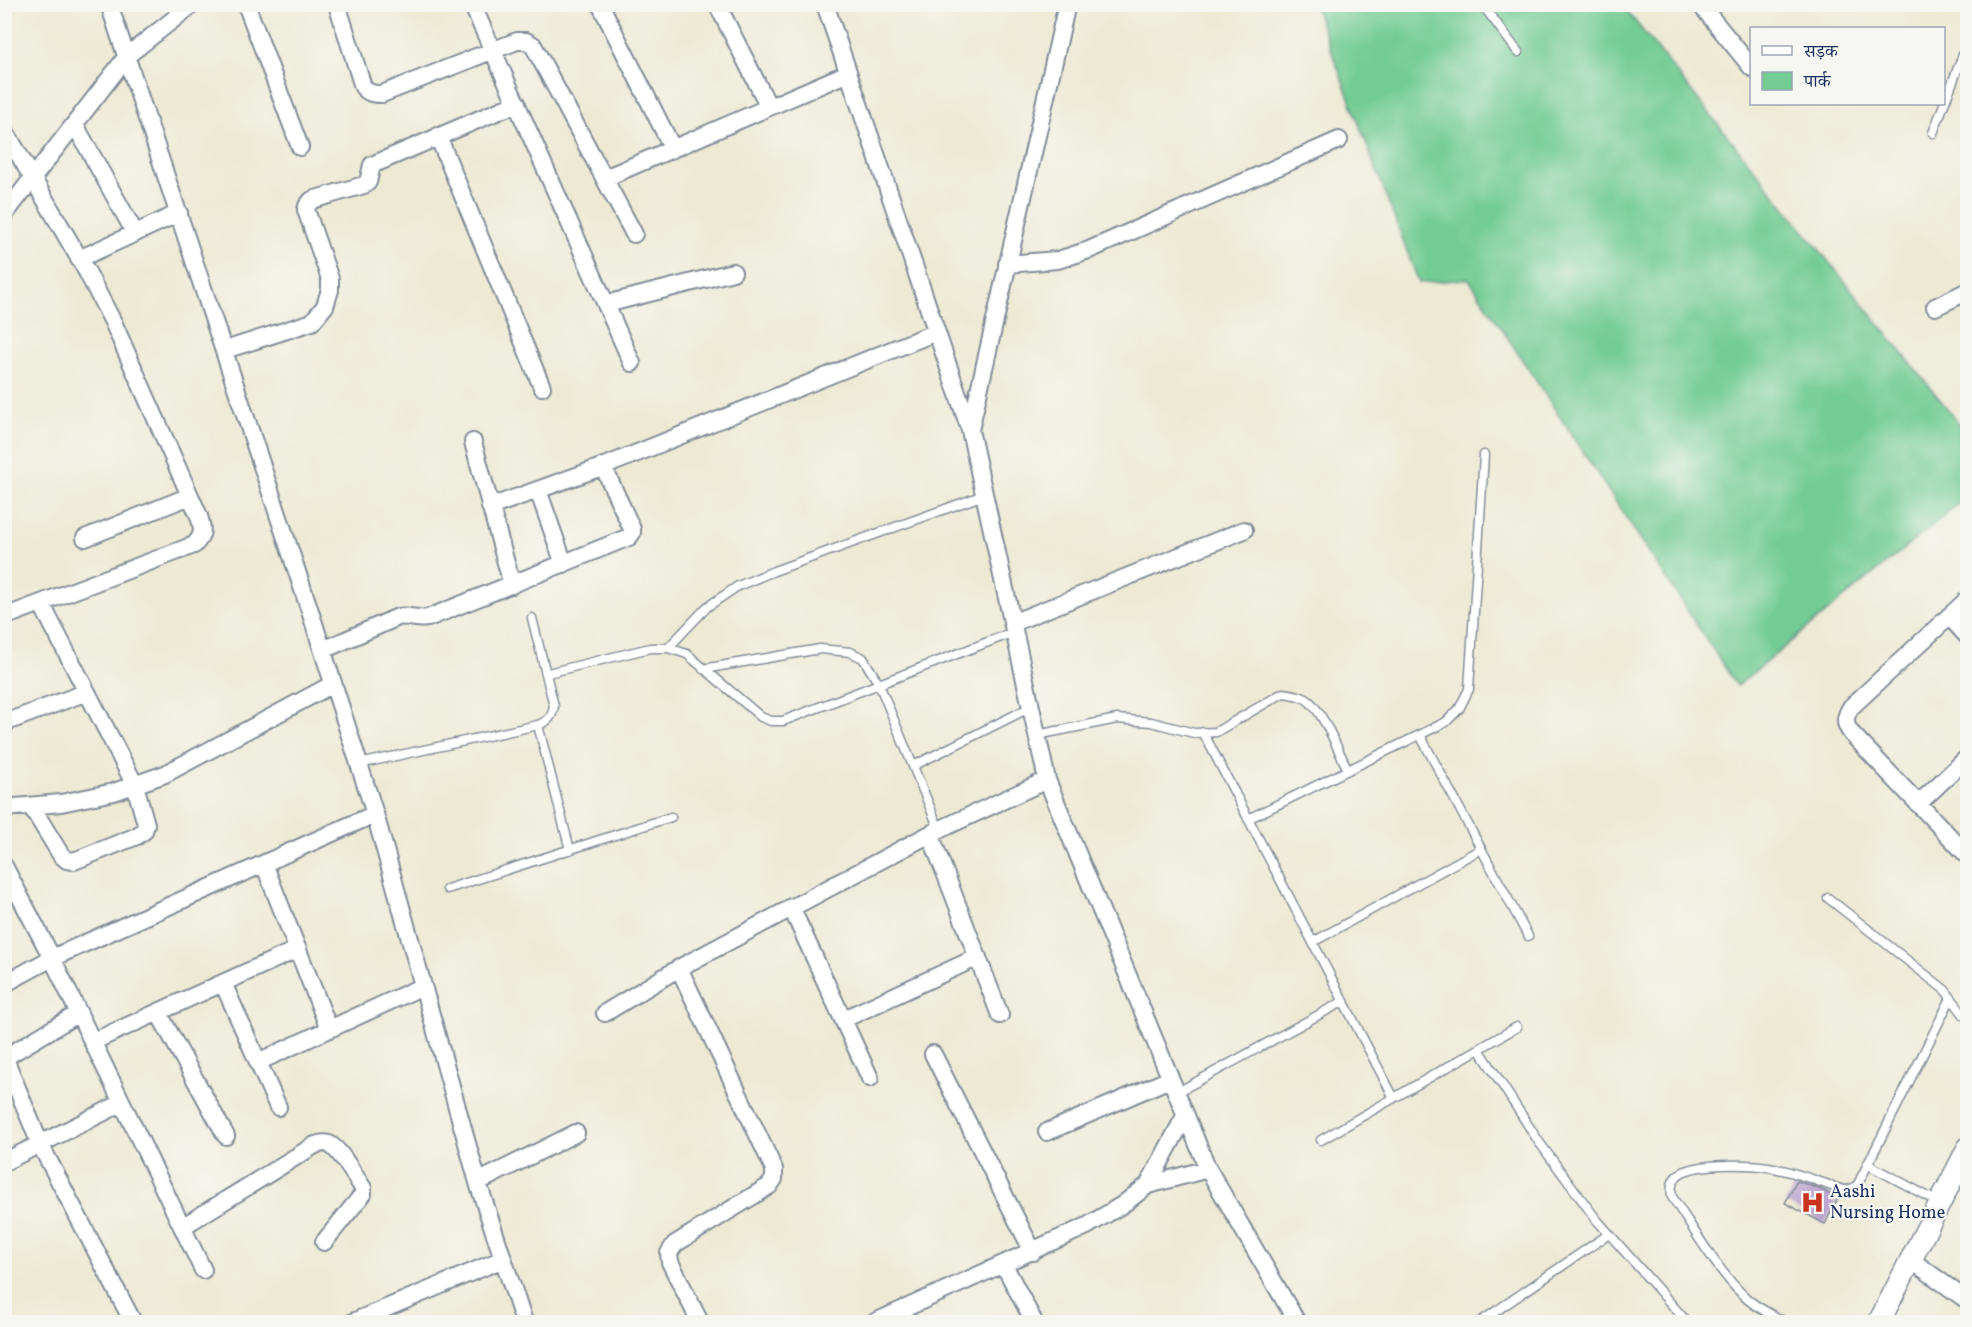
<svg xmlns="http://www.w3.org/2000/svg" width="1972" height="1327" viewBox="0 0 1972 1327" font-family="Vollkorn,'Noto Serif Devanagari',serif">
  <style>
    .green { fill: #73cc93; stroke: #477e78; stroke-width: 1.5 }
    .building { fill: #baa5cf }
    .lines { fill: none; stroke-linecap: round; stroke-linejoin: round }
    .service-casing { stroke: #848c99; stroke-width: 11 }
    .minor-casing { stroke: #848c99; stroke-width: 20 }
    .tertiary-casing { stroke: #848c99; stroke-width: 24 }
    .service { stroke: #fff; stroke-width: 8 }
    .minor { stroke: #fff; stroke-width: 16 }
    .tertiary { stroke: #fff; stroke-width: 21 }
    .labels { text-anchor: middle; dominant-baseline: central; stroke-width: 4.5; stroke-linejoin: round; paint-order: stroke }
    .poi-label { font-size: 18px; fill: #1b2f5e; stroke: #f6f6f2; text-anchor: start }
  </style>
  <rect width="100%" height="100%" fill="#f6f6f2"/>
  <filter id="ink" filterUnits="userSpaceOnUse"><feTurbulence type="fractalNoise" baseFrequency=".0167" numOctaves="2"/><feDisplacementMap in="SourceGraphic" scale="12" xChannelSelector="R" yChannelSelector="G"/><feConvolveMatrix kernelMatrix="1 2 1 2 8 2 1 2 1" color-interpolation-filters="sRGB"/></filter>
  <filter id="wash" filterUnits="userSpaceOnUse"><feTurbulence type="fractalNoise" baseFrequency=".008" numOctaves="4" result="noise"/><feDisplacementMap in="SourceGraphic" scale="24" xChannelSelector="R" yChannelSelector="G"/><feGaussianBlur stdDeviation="1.35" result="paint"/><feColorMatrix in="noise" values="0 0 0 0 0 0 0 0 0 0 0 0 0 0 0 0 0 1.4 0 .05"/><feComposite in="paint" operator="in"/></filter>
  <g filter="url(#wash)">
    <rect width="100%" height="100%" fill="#edead4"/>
    <!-- green -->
    <path class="green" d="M1314,5H1622L1967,433V497L1737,686L1469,279L1419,283Z"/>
    <g id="blocks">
      <!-- building -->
      <path class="building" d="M1797,1181L1820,1189L1838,1198L1825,1224L1785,1203Z"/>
    </g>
  </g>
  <g filter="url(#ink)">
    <use href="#blocks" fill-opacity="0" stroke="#848c99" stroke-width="1.5"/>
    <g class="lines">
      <defs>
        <path id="service" d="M1482,4L1518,52
          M1933,133L1968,42
          M668,648L707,607L738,586L774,571L984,495
          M703,669L820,649L850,652L863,658L879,684L939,829
          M548,673L650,648H668L687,654L761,717L771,721H783L1014,632
          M538,725L570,850
          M1203,732L1394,1098
          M1037,735L1117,719L1151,722L1194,733L1216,732L1283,693C1291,694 1299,695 1306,699C1322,708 1339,753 1348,770
          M1420,735L1528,936
          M359,764L538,725C549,721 552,717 554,706L532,618
          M913,766L1031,707
          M1248,819L1446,722L1459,709L1469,689L1484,455
          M447,889L671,817
          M1828,898L1945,990L1968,1020
          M1313,942L1481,849
          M1479,1049L1539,1142L1596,1219L1687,1322
          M1176,1093L1344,1001
          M1321,1140L1517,1027
          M1867,1164L1938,1202
          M1480,1322L1609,1234
          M1786,1322C1771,1315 1755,1307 1743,1295C1717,1270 1693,1228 1672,1197C1671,1189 1671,1182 1677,1176C1692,1162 1748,1164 1768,1167C1794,1171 1819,1182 1843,1190C1850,1190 1853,1189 1858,1184L1951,998"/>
        <path id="minor" d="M109,4L309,608L375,814L479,1186L524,1322
          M246,4L300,147
          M337,4L363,87C369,94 374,94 382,94L517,41H526L533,45L634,234
          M472,4L632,363
          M600,4L673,149
          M717,4L769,107
          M825,4L970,430L1047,780L1208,1169L1297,1322
          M1700,4L1752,68
          M75,125L135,233
          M4,129L86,270L113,322L199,516C203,529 204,535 194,545L4,617
          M438,136L542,387
          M605,178L848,73
          M4,215L128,55L193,4
          M79,259L179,213
          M1007,264L1058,260L1089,250L1339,140
          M606,304L733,272
          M1935,307L1968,291
          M225,350L312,322L325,306L330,290V279L306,210L307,206L312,200L364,185L368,182L372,165L517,103
          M970,430L1067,4
          M473,442L512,585
          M538,490L564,564
          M490,507L610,464L936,332
          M85,538L190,496
          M1968,599L1851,707C1844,718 1844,724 1852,734L1968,856
          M1949,616L1968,637
          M1012,623L1244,530
          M323,650L398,617C409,615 417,620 428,618L629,537L632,533V529L603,466
          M4,723L87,692
          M1918,804L1968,757
          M31,806L61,855L67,860L74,861L137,836L144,831L146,824L135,785L41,603
          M4,808L61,803L114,792L165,774L333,684
          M930,834L1000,1015
          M264,864L329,1029
          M4,866L52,958L203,1270
          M791,907L870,1078
          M679,968L774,1169V1179L769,1186L675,1244L669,1253L670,1262L700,1322
          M223,983L278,1107
          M4,984L52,958L375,814
          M158,1012L226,1136
          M605,1013L679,968L930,834L1047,780
          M844,1019L978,957
          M92,1042L298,949
          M933,1054L1033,1252
          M4,1056L40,1144L131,1318L132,1322
          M4,1058L79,1013
          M258,1062L423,986
          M1047,1132L1170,1079
          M4,1162L122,1103
          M478,1182L576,1133
          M1148,1185L1185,1116
          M182,1227L315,1145C320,1144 325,1142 329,1144C341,1150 355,1177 363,1188V1194L324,1242
          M1911,1260L1968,1301
          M1004,1265L1034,1322
          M353,1322L503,1259
          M875,1322L1087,1226L1122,1205L1148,1185L1208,1169"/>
        <path id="tertiary" d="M1879,1322L1968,1148"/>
      </defs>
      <!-- service casing -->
      <use href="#service" class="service-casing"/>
      <!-- minor casing -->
      <use href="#minor" class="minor-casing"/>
      <!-- tertiary casing -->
      <use href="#tertiary" class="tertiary-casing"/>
      <!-- service -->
      <use href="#service" class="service"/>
      <!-- minor -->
      <use href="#minor" class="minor"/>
      <!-- tertiary -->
      <use href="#tertiary" class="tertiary"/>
    </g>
  </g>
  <!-- icons -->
  <defs>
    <symbol id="hospital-bare" viewBox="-9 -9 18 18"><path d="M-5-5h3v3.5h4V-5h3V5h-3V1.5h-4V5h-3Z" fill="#c8321e" stroke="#f6f6f2" stroke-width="2.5" paint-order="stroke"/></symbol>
  </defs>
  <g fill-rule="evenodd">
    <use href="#hospital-bare" x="1796" y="1186" width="33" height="33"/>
  </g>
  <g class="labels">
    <!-- poi labels -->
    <g class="poi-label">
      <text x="1830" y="1192">Aashi<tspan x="1830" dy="21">Nursing Home</tspan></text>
    </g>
  </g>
  <!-- margin -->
  <rect width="1972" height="1327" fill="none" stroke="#f6f6f2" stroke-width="24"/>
  <!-- legend -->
  <rect x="1750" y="27" width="195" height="78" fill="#f6f6f2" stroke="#9ea6b7" stroke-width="1.5"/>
  <rect x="1762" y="46" width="30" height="9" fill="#ffffff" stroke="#9ea6b7" stroke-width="1.5"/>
  <text x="1804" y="57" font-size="18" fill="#1b2f5e">सड़क</text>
  <rect x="1762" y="72" width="30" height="18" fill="#73cc93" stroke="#9ea6b7" stroke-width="1.5"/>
  <text x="1804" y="87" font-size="18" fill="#1b2f5e">पार्क</text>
</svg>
